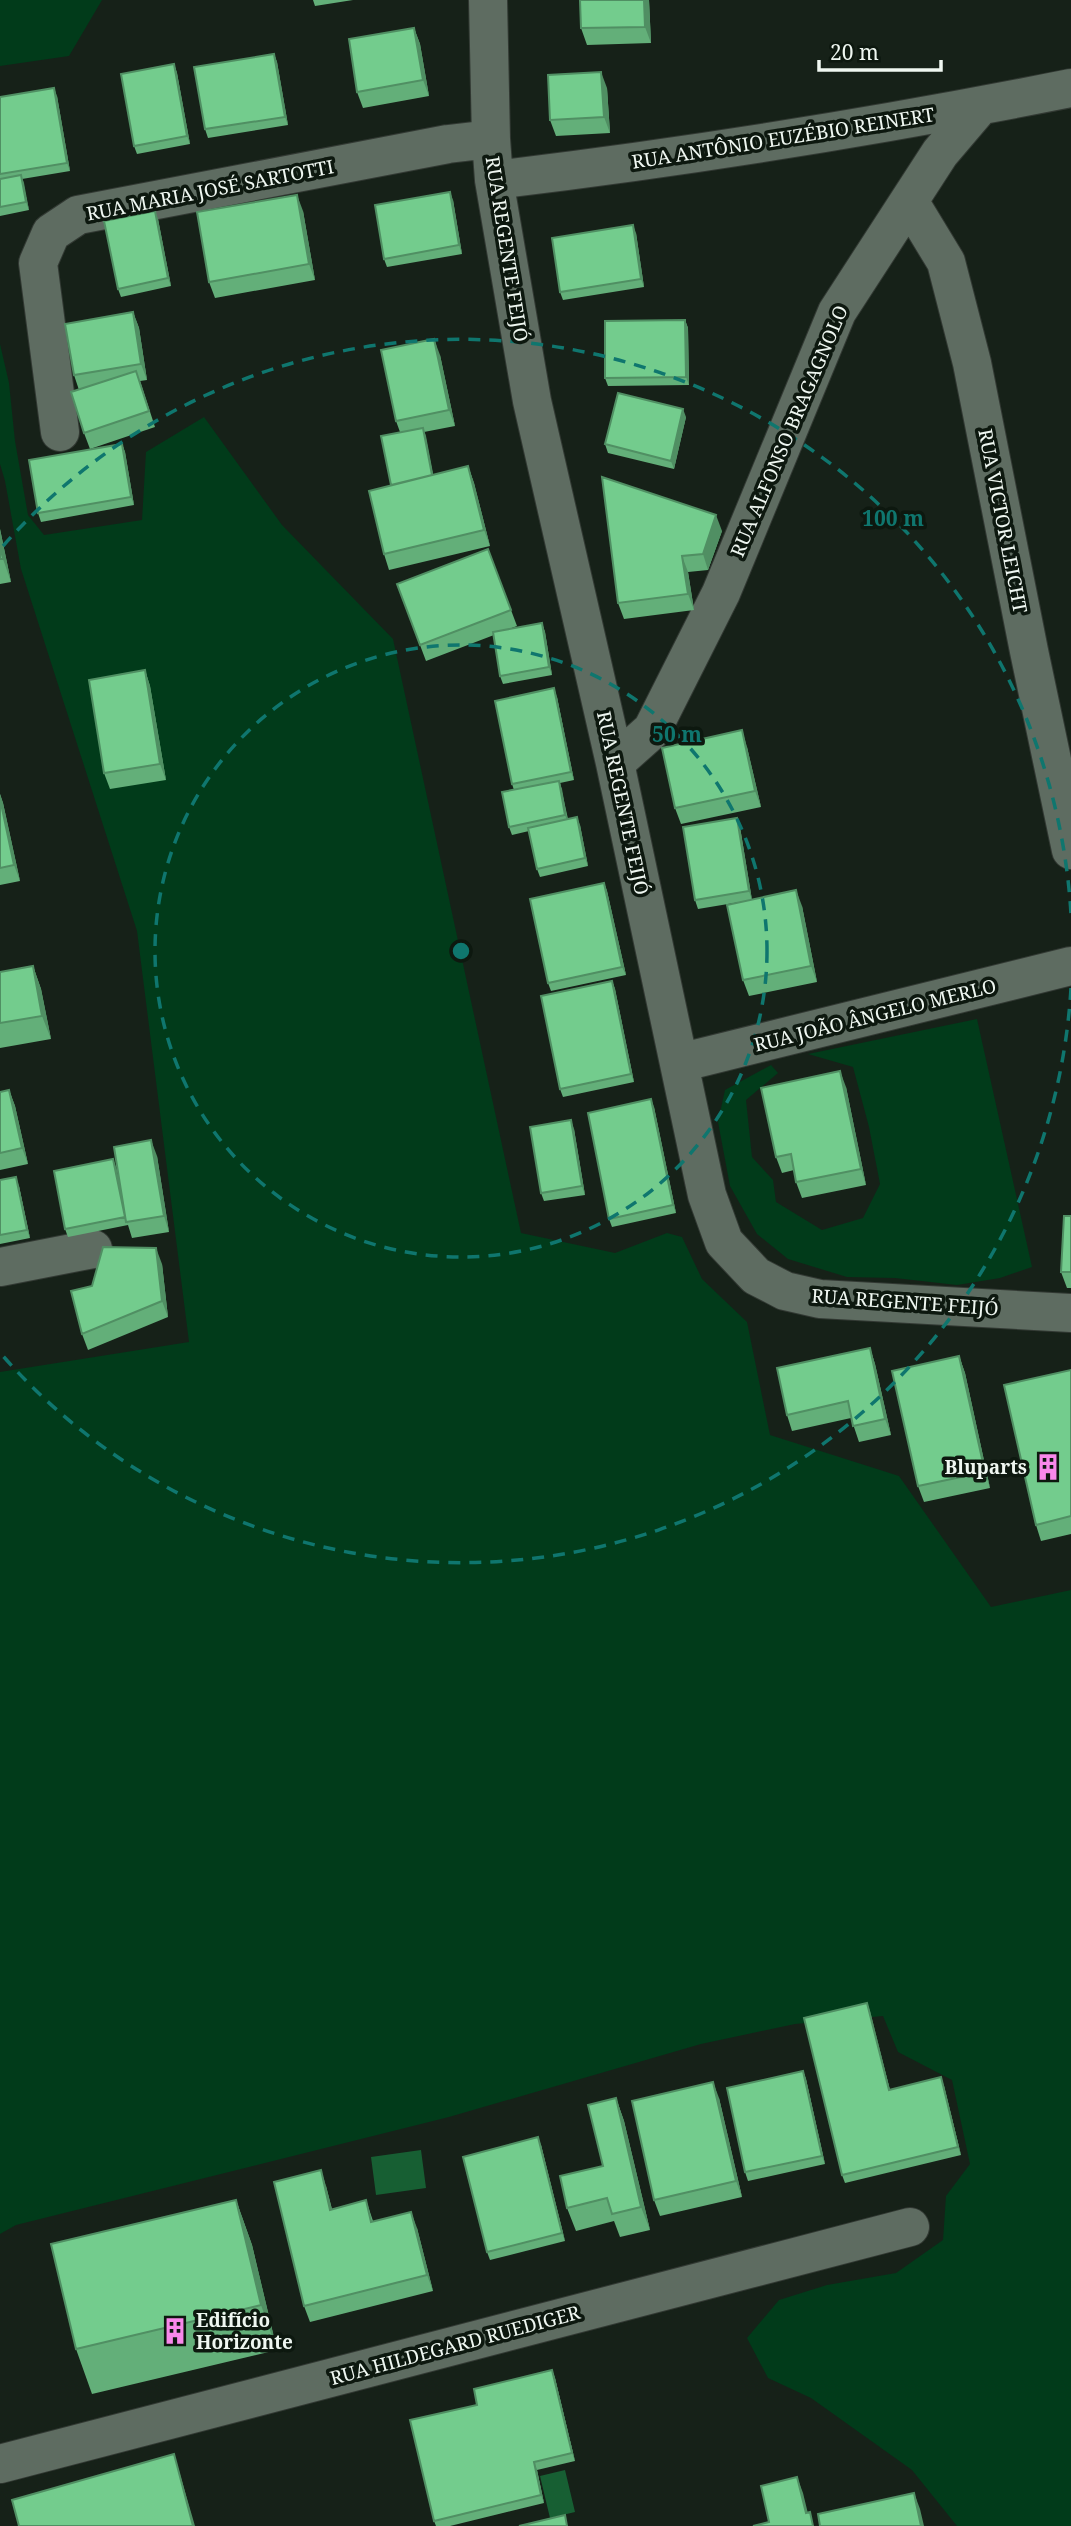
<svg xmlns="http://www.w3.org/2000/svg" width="1071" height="2526" viewBox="0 0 1071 2526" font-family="'Noto Serif',serif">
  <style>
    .green { fill: #013b1a }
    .water { fill: #175f33 }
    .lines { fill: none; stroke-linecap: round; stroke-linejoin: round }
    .minor-casing { stroke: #323933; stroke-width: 40 }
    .minor { stroke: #5e6c61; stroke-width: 38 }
    .wall { fill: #63af79 }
    .shaded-wall { fill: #508f63 }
    .building { fill: #73cc8d; stroke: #508f63; stroke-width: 2 }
    .ring { fill: none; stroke: #0f766e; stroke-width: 3.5; stroke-dasharray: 12 9 }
    .labels { text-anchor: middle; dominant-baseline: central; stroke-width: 7; stroke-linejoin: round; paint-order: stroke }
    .street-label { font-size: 19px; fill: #eff7f1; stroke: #0d180f }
    .poi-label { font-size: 19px; font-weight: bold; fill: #eff7f1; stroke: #0d180f; text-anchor: end }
    .centre { fill: #0f766e; stroke: #0d180f; stroke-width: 3.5 }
    .ring-label { font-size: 21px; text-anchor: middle; font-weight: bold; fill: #0f766e; stroke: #0d180f; stroke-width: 7; stroke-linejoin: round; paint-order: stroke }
  </style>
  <rect width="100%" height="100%" fill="#162118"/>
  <!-- green -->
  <path class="green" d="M0,0H102L69,56L0,66Z
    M0,344L9,383L15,441L28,515L44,535L142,520L146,452L204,417L282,525L393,639L521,1233L615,1253L667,1233L682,1237L702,1279L747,1322L770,1435L899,1476L991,1607L1071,1590V2526H957L912,2470L811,2398L768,2378L747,2338L779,2300L827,2285L896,2273L943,2240L946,2196L970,2164L952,2080L898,2052L883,2016L795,2024L701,2044L449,2117L16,2225L0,2234V1372L189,1342L137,931L21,569L5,481L0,464Z
    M977,1019L1032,1267L1000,1278L957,1285L895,1278L847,1277L788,1259L757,1234L730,1186L718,1122L725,1090L771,1065L778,1073L746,1100L752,1157L773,1180L776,1202L822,1230L863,1218L880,1184L869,1127L853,1067L808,1054Z"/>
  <!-- water -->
  <path class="water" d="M421,2150L426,2188L376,2195L371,2157Z
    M565,2470L575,2512L550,2518L540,2476Z"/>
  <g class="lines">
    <defs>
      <path id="minor" d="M488,0L491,139L494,180L532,401L615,763L707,1195L724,1242L756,1276L785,1291L820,1299L1071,1313
        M494,180C687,157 880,126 1071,88
        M909,201L946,262L972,363L1029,651L1071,850
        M60,432L38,263L51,233L78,215L448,144L491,139
        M615,763L652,730L721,593L837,312L940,153L980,106
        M679,1063L1071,966
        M0,1267L93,1249
        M0,2464L910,2227"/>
    </defs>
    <!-- minor casing -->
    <use href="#minor" class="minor-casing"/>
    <!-- minor -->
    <use href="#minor" class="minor"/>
  </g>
  <!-- wall -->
  <path class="wall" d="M313,0H353L315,6Z
    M580,0H649L651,43L587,45L581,28Z
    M414,28L420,44L429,96L363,108L357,92Z
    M274,54L277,62L288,125L208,138L205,129Z
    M174,64L177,73L190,144L137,154L134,146Z
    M607,88L610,133L556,136L550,120Z
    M57,96L70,171L22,179L29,210L0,216V97Z
    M453,200L462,254L387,267L384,259Z
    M303,211L315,280L215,298L209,282Z
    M158,219L171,286L121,297L118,289Z
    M636,233L644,287L563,300L560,292Z
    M133,312L139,328L147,380L140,381L155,427L90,449L84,433L79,390L74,375Z
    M685,320L688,328L689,385L608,386L605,378Z
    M440,355L455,426L424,432L433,475L468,466L474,483L490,546L389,570L384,554L391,485L400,432L396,421Z
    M686,417L674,469L608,453L605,444Z
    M122,444L125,452L134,505L41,522L38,513Z
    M602,477L722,531L708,570L688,572L694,610L624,619L618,603Z
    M0,529L11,582L0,584Z
    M488,549L517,626L509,629L542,623L545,632L552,675L503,684L500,676L494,635L426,661L397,584Z
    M145,670L150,686L166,780L110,789L104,773Z
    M557,697L574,780L560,783L568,819L580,825L588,866L540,877L537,869L529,831L512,835L509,827L514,790L512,784Z
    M747,747L761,807L681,824L675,808Z
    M0,794L3,803L20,881L0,885Z
    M740,827L752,900L698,909L695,900Z
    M604,883L607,891L626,975L551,991L548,983Z
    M802,906L817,982L749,996L743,980Z
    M33,966L41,989L51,1039L0,1048V972Z
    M612,981L615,989L634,1082L563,1097L560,1089Z
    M846,1087L866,1185L802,1198L796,1182L794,1170L782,1173L776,1157Z
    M9,1090L15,1106L28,1164L0,1170V1092Z
    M654,1107L676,1213L612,1227L609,1219Z
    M574,1129L585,1195L544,1201L541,1193Z
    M157,1156L169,1232L132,1238L128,1225L68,1237L65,1229L116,1167L125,1211Z
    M0,1180L19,1186L30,1238L0,1244Z
    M1071,1216V1288H1067L1061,1272Z
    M162,1264L168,1317L88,1350L82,1334L92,1286Z
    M870,1348L875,1364L891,1435L859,1442L851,1418L792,1431L787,1415Z
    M959,1356L965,1373L990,1488L924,1502L918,1486Z
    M1071,1370V1534L1041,1541L1036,1525Z
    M867,2003L890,2090L944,2086L961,2155L845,2183L842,2175Z
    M803,2071L806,2079L825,2164L748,2181L745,2172Z
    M616,2098L624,2121L650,2230L620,2237L614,2221L576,2231L567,2208L603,2166Z
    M719,2098L742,2197L660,2216L654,2200Z
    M541,2145L565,2241L490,2260L487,2252Z
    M326,2186L332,2209L366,2200L373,2221L417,2228L433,2291L310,2322L304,2306Z
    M236,2200L252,2245L277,2350L92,2394L76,2349Z
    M552,2370L555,2378L575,2461L537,2470L544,2503L450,2526H436L434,2521L477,2405Z"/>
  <!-- shaded-wall -->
  <path class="shaded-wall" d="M644,0H649L651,43L645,27Z
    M414,28L420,44L429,96L423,80Z
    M274,54L277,62L288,125L285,117Z
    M174,64L177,73L190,144L187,136Z
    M601,72L607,88L610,133L604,117Z
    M54,88L57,96L70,171L67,163Z
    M21,175L24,183L29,210L26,202Z
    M450,192L453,200L462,254L459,245Z
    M297,195L303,211L315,280L309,264Z
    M155,211L158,219L171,286L168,278Z
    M633,225L636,233L644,287L641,279Z
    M133,312L139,328L147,380L141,364Z
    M685,320L688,328L689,385L686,377Z
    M434,339L440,355L455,426L449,410Z
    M683,409L686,417L674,469L671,461Z
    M423,428L426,436L436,489L433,480Z
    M122,444L125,452L134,505L131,497Z
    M468,466L474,483L490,546L484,530Z
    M716,515L722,531L708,570L703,554Z
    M0,529L11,582L3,559L0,546Z
    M682,556L688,572L694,610L688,594Z
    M542,623L545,632L552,675L549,667Z
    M145,670L150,686L166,780L160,764Z
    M554,688L557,697L574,780L571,772Z
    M742,730L747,747L761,807L755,791Z
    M559,781L562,789L568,823L565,815Z
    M0,794L3,803L20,881L14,865L0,799Z
    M577,817L580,825L588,866L585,858Z
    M737,818L740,827L752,900L749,891Z
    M604,883L607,891L626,975L622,967Z
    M796,890L802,906L817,982L811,966Z
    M33,966L41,989L51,1039L42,1016Z
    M612,981L615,989L634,1082L631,1074Z
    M840,1071L846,1087L866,1185L861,1169Z
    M9,1090L15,1106L28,1164L22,1148Z
    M651,1099L654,1107L676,1213L673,1205Z
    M571,1120L574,1129L585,1195L582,1186Z
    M151,1140L157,1156L169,1232L164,1216Z
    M113,1159L116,1167L128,1225L125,1217Z
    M16,1177L19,1186L30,1238L27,1230Z
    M156,1248L162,1264L168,1317L162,1301Z
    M870,1348L875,1364L891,1435L885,1419Z
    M959,1356L965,1373L990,1488L985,1472Z
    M867,2003L870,2011L892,2098L889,2090Z
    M803,2071L806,2079L825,2164L822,2156Z
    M941,2077L944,2086L961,2155L958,2147Z
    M713,2082L719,2098L742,2197L736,2181Z
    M616,2098L624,2121L650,2230L641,2207Z
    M538,2137L541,2145L565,2241L562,2233Z
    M321,2170L326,2186L336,2226L330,2210Z
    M236,2200L252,2245L277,2350L261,2305Z
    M411,2212L417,2228L433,2291L427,2275Z
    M552,2370L555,2378L575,2461L572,2453Z
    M174,2454L179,2471L195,2526H193Z
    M534,2462L537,2470L544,2503L541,2495Z
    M797,2477L803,2493L811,2526L806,2513Z
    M914,2493L920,2509L924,2526H921Z"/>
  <!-- building -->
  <path class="building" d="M580,0H644L645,27L581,28Z
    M414,28L423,80L357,92L349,39Z
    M274,54L285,117L205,129L194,67Z
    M174,64L187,136L134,146L121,74Z
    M601,72L604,117L550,120L548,75Z
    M54,88L67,163L0,174V97Z
    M21,175L26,202L0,207V179Z
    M450,192L459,245L384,259L375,205Z
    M297,195L309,264L209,282L197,212Z
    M155,211L168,278L118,289L104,221Z
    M633,225L641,279L560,292L552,238Z
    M133,312L141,364L74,375L65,324Z
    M685,320L686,377L605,378V321Z
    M434,339L449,410L396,421L381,350Z
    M136,371L149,411L84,433L71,392Z
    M618,393L683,409L671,461L605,444Z
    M423,428L432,475L391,485L381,436Z
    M122,444L131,497L38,513L29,460Z
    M468,466L484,530L384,554L369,491Z
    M602,477L716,515L703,554L682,556L688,594L618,603Z
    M0,546L3,559H0Z
    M488,549L511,610L420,645L397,584Z
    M542,623L549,667L500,676L493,632Z
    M145,670L160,764L104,773L89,680Z
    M554,688L571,772L512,784L495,701Z
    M742,730L755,791L675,808L662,748Z
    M559,781L565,815L509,827L502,792Z
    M0,799L14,865L0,868Z
    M577,817L585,858L537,869L528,828Z
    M737,818L749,891L695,900L683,827Z
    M604,883L622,967L548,983L530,899Z
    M796,890L811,966L743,980L727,905Z
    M33,966L42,1016L0,1023V972Z
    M612,981L631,1074L560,1089L541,996Z
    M840,1071L861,1169L796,1182L791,1154L776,1157L761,1088Z
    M9,1090L22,1148L0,1153V1092Z
    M651,1099L673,1205L609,1219L588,1113Z
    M571,1120L582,1186L541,1193L530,1127Z
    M151,1140L164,1216L126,1222L114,1147Z
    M113,1159L125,1217L65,1229L54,1171Z
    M16,1177L27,1230L0,1235V1180Z
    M1064,1216H1071V1272H1061Z
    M103,1247L156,1248L162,1301L82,1334L71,1291L92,1286Z
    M870,1348L885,1419L853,1426L848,1401L787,1415L777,1368Z
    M959,1356L985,1472L918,1486L892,1371Z
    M1071,1370V1516L1036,1525L1004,1385Z
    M867,2003L889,2090L941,2077L958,2147L842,2175L804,2018Z
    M803,2071L822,2156L745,2172L727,2088Z
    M713,2082L736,2181L654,2200L632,2101Z
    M616,2098L641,2207L612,2214L607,2198L567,2208L560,2176L603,2166L588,2105Z
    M538,2137L562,2233L487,2252L463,2157Z
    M321,2170L330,2210L366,2200L371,2222L411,2212L427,2275L304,2306L274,2182Z
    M236,2200L261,2305L76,2349L51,2244Z
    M552,2370L572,2453L534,2462L541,2495L434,2521L410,2420L477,2405L474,2389Z
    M174,2454L193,2526H19L12,2500Z
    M797,2477L806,2513L810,2512L813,2526H753L769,2522L761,2486Z
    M914,2493L921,2526H820L818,2514Z
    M565,2515L567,2526H519Z"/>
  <!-- distance rings -->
  <g class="ring">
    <circle cx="461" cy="951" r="306"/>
    <path d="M1071 988A611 611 0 0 1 3 1356M3 546A611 611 0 0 1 1071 914"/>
  </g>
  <!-- icons -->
  <defs>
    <symbol id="building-bare" viewBox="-9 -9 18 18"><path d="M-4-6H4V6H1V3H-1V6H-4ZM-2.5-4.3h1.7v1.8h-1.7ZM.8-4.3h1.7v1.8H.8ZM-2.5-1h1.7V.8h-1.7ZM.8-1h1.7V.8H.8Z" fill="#f888ea" stroke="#0d180f" stroke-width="2.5" paint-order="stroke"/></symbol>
  </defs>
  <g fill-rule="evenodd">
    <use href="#building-bare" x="1029" y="1448" width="38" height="38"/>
    <use href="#building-bare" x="156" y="2312" width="38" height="38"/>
  </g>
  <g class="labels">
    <!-- street labels -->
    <g class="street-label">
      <text transform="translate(783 138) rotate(-9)">RUA ANTÔNIO EUZÉBIO REINERT</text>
      <text transform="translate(210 190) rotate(-11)">RUA MARIA JOSÉ SARTOTTI</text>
      <text transform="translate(507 249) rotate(81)">RUA REGENTE FEIJÓ</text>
      <text transform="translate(789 431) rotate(-67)">RUA ALFONSO BRAGAGNOLO</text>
      <text transform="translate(1003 521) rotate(79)">RUA VICTOR LEICHT</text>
      <text transform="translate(623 803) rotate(78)">RUA REGENTE FEIJÓ</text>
      <text transform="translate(875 1015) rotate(-14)">RUA JOÃO ÂNGELO MERLO</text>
      <text transform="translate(905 1302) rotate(4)">RUA REGENTE FEIJÓ</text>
      <text transform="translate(455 2345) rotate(-15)">RUA HILDEGARD RUEDIGER</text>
    </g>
    <!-- poi labels -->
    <g class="poi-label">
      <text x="1027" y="1467">Bluparts</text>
      <text x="196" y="2320" text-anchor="start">Edifício<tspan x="196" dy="22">Horizonte</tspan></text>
    </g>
  </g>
  <circle cx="461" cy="951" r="10" class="centre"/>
  <g class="ring-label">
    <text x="893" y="526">100 m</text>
    <text x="677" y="742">50 m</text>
  </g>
  <!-- scale -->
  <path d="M819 60v10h122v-10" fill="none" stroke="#eff7f1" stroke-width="3.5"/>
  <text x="830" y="60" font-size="21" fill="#eff7f1" stroke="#0d180f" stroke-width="5" paint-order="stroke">20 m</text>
</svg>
